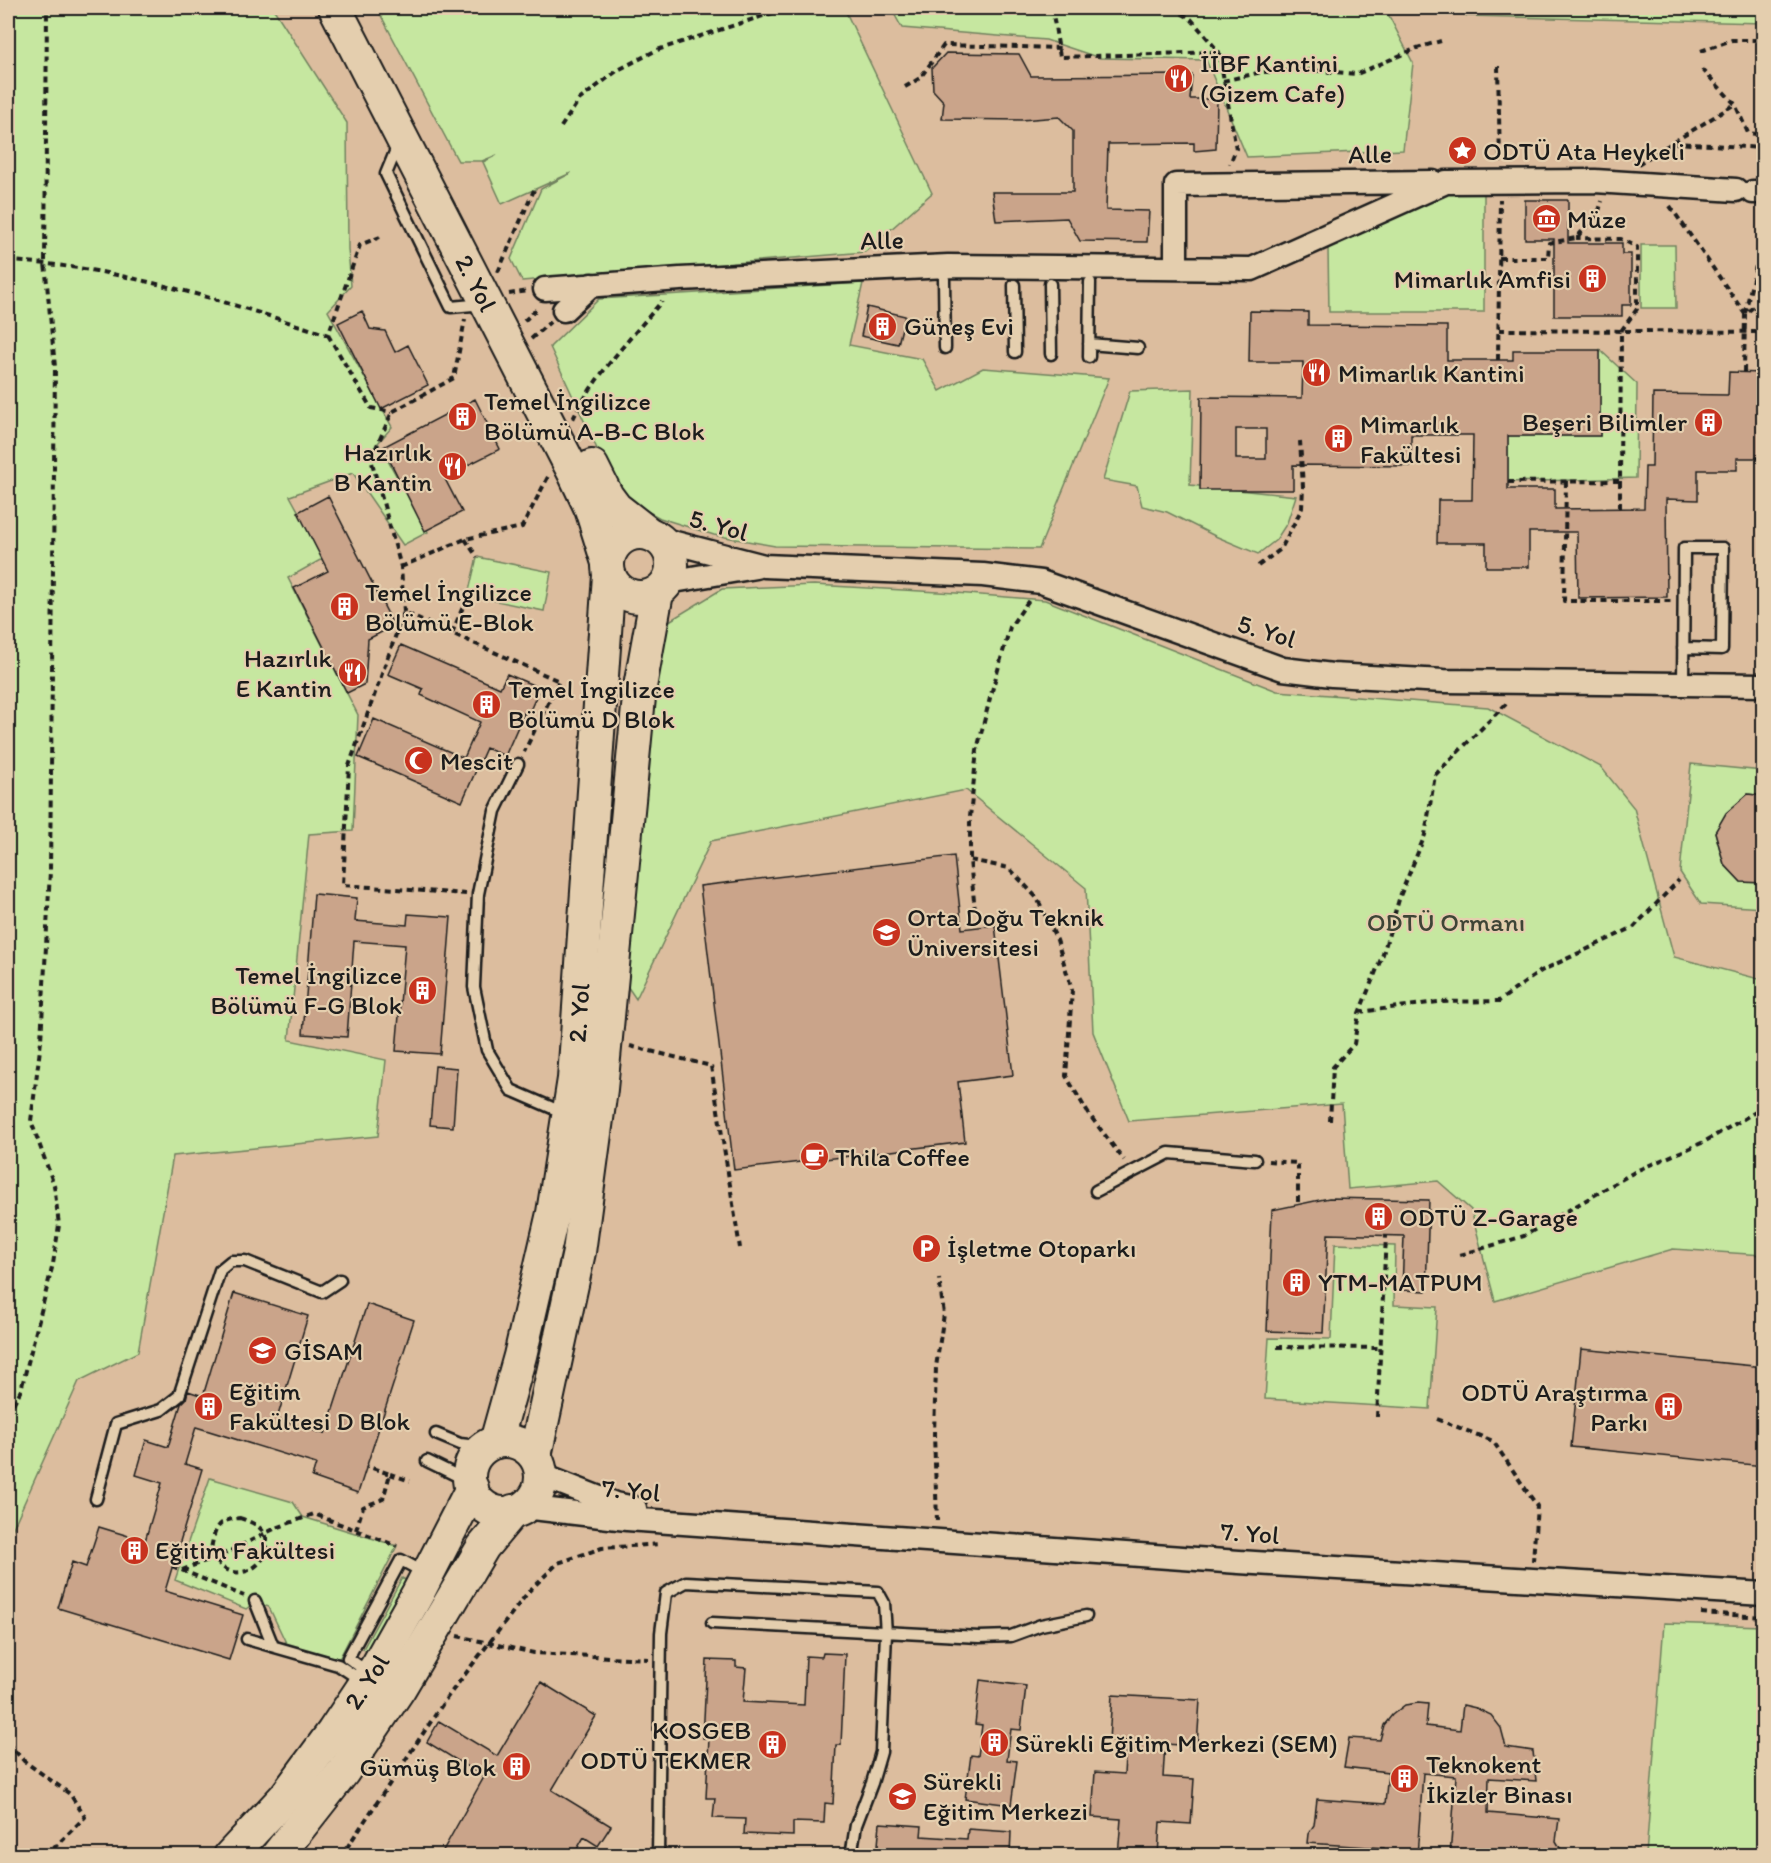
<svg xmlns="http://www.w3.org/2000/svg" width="1771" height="1863" viewBox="0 0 1771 1863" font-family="Itim,sans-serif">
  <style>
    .built { fill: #dcbd9e }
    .green { fill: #c6e7a0; stroke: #71825e; stroke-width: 1.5 }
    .building { fill: #caa48a; stroke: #1c1c1c; stroke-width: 1.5; fill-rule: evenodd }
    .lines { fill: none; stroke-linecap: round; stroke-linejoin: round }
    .lane-casing { stroke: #1c1c1c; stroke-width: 15 }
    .street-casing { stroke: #1c1c1c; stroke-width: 27 }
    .secondary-casing { stroke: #1c1c1c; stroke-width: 36 }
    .path { stroke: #1c1c1c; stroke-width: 4; stroke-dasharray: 6 4.5; stroke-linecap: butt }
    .lane { stroke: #e4ceae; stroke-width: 10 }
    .street { stroke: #e4ceae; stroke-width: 22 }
    .secondary { stroke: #e4ceae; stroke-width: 32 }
    .labels { text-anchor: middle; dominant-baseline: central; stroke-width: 4.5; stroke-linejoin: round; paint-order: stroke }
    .poi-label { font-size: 26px; fill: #1c1c1c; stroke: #e4ceae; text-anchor: start }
    .street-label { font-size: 26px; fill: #1c1c1c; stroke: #e4ceae }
    .park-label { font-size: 26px; fill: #3e4536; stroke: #e4ceae }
  </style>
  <rect width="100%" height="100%" fill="#e9ccab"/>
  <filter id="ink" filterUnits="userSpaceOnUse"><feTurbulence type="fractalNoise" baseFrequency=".0167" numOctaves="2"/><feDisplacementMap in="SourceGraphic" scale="12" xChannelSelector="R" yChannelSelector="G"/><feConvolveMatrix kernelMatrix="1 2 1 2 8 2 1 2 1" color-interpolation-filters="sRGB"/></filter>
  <g filter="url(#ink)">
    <!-- built -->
    <path class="built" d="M8,8H1763V1855L8,1856Z"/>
    <!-- green -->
    <path class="green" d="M8,8H273L347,123L348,249L351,286L328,311L392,427L378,443L428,532L403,545L353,473L290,496L324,558L288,578L358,715L353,831L309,834L289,1040L386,1060L378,1136L173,1156L138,1352L79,1381L8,1539Z
      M377,8H844L932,193L865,252L522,281L511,259L541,189L571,173L502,204L483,162L497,155L482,161H458Z
      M891,8H1385L1413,63L1403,150L1247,157L1206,60L1100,58L1046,40L902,28Z
      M1452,8H1763L1764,23L1467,16Z
      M1484,192V312H1329L1328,248L1446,193Z
      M1641,245H1675L1676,308H1641Z
      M863,283L849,345L922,359L940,391L983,368L1109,378L1039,549L775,546L714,535L660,518L636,505L619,490L604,464L550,347L599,299Z
      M1600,350L1637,384L1636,478L1508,482V436H1600Z
      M1193,389L1190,485L1296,496L1287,523L1276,540L1258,554L1215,536L1167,512L1142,506L1137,486L1103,480L1130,391Z
      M477,557L551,572L544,611L468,595Z
      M814,585L956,593L1045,600L1277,691L1488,707L1601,767L1634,808L1674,957L1763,980V1255L1673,1249L1495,1301L1471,1210L1438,1181L1348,1189L1342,1104L1129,1121L1093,1032L1086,888L966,790L711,841L636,999L621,977L652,722L666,623L722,589Z
      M1691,764L1763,771V796L1748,794L1727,813L1715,832L1724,864L1741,882L1763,883V908L1701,904L1680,872Z
      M1335,1244L1395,1246L1394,1305L1437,1307L1430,1409L1265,1399L1269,1338L1331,1339Z
      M210,1478L293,1502L303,1517L397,1546L338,1661L287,1645L269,1607L255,1602L246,1609L175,1580Z
      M402,1578L411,1583L371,1653L363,1649Z
      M1664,1623L1763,1626V1855H1646Z"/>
    <!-- building -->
    <path class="building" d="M946,53L1019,54L1031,76L1192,75L1190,99H1217L1216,149L1194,151V143L1108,144L1106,210L1149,211L1147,242L1080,241L1067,218L996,221L992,192H1073V131L1059,117L1021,120L942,119L944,102L933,90L932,68Z
      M1525,200H1568V243H1622V254H1631V305H1622V316H1554V239H1525Z
      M867,307L905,316L898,344L861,336Z
      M362,311L370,329L385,331L395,352L408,345L428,385L381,409L338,323Z
      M1250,311L1308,312V325L1447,326V360H1513V350H1600V436H1508V489H1555V509L1644,508L1645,467H1652L1653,394L1728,395L1729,372L1764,373V458H1737V470H1698V500L1666,499L1667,597L1578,598L1577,532H1529V567H1486V543H1437L1438,500H1472L1473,435H1411V466L1293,465V490H1200L1201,397L1302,398L1303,362H1249ZM1236,429H1266V459H1236Z
      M475,399L500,449L444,477L462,512L425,531L383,447Z
      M328,496L394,626L368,639L365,684L347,693L294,588L328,571L298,512Z
      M401,645L500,688L507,674L540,688L528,715L524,713L505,756L486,748L462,802L358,757L374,719L464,758L480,722L421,695L423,689L388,674Z
      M1748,794L1764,796V883L1741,882L1724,864L1715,832L1726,813Z
      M954,856L962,929L995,925L1013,1075L958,1082L965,1142L734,1170L700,886Z
      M314,894L357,898L355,921L407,925L408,914L451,917L440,1054L396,1051L405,945L354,941L347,1037L303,1034Z
      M435,1066L457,1068L453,1127L430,1125Z
      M1329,1198L1429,1200L1426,1291L1402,1290L1404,1236L1328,1234L1323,1333L1267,1331L1272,1210Z
      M234,1293L308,1316L277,1419L325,1434L367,1304L414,1320L358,1493L312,1477L316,1464L196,1427L185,1464L202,1469L165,1591L243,1615L229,1660L58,1608L72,1562L86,1567L99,1527L145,1541L162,1483L136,1475L146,1440L168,1447L181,1404L186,1399L188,1391L203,1396Z
      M1581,1349L1764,1367V1466L1571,1447Z
      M823,1653L845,1654L841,1745H836L833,1804L825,1803L824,1823L793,1822V1836L744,1834L745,1819L713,1818L715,1798H706L709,1738H703L707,1660L736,1661V1667L746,1668L743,1702L804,1705L806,1656L822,1657Z
      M980,1680L1026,1686L1021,1730L1011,1729L1007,1760L1017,1761L1011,1805L965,1799L971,1755L978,1756L982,1725L975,1724Z
      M541,1682L596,1716L552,1790L611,1826L598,1846L584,1837L573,1856H440L484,1777L427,1742L439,1721L497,1756Z
      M1112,1695L1200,1700L1197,1746L1165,1744L1163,1777L1194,1779L1191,1824L1160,1822L1158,1856H1118L1121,1819L1092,1817L1095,1772L1124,1774L1126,1741L1109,1740Z
      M1418,1703L1428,1704L1426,1726L1460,1730L1463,1705L1476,1708L1491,1715L1501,1728L1506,1747L1533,1751L1536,1781L1489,1778L1488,1813L1559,1819L1556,1841L1565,1856H1450L1456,1776L1423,1773L1417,1856H1384V1848L1307,1843L1308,1834L1314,1825L1317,1799L1385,1804L1388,1772L1344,1767L1349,1738L1380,1740L1384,1725L1392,1715L1405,1705Z
      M880,1823L922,1826L921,1836L967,1839L968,1829L1011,1832L1010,1856H877Z"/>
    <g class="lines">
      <defs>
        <path id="lane" d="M398,145L386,174L451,307L484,304
          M944,279L945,348
          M1050,284L1051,354
          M1014,285L1015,352
          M1089,344L1138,348
          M1089,357L1090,282
          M1683,684L1684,548H1723L1722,649L1683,648
          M518,764L495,811L478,894L474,987L487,1050L511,1090L564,1113
          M1096,1191L1169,1153L1255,1160
          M436,1434L460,1444L485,1447
          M427,1461L470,1482
          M96,1499L116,1424L161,1410L179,1396L220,1270L231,1261H245L322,1292L340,1280
          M255,1601L273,1646
          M712,1623L979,1637L1011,1636L1041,1625L1086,1616
          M247,1639L338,1665L364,1682
          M369,1673L348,1658L401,1560L425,1573
          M658,1856L661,1633L666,1593L686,1582L878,1592L884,1603L886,1633L881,1752L872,1783L856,1825L851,1856"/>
        <path id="street" d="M1753,192H1764
          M1176,268V185L1433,182
          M545,289L680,279L948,266L1252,269L1446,182L1595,181L1736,190
          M564,310L591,285
          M660,539L764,566L983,575L1041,582L1283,669L1332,675L1444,681L1764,685
          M668,582L756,567
          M541,1475L615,1504L635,1508
          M524,1507L627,1519L1239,1562L1764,1594"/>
        <g id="secondary">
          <path id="s1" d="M335,8L574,473L591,509L608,563"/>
          <path d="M592,466L607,496L616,508L648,533"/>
          <circle cx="640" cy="565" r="32"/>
          <circle cx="505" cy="1477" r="36"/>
          <path id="s2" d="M496,1442L520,1356L553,1213L574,1079L609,575"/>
          <path d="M535,1456L579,1252L601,1089L640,687L657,593"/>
          <path id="s3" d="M230,1856L285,1797L333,1732L377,1666L418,1593L472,1488"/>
          <path d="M277,1856L343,1772L399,1689L483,1547L513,1511"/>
        </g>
      </defs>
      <!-- lane casing -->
      <use href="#lane" class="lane-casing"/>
      <!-- street casing -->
      <use href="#street" class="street-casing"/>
      <!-- secondary casing -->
      <use href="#secondary" class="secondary-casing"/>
      <!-- path -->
      <path class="path" d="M1052,8L1060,57L1219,52
        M1173,8L1191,19L1219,52L1236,149L1230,164
        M1701,51L1732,40H1764
        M1498,66L1500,162
        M1702,69L1735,104L1748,133L1764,135
        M1223,81L1262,72L1310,70L1357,74L1417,48L1441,41
        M905,87L920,78L944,45L1060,48
        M561,127L579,100L618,70L657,50L788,8
        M1674,143L1764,148
        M1638,164L1735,104
        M1670,206L1745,314
        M1499,258H1548L1549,243L1576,238L1598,214L1602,201
        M8,261C117,266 224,301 328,335L360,245L380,237
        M498,272L534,190
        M509,294L528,291
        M1745,313L1756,266L1764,252
        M524,321L538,308
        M1499,330L1764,332
        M328,335L371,408L392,412
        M531,339L550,322
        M1498,360L1500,199
        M1744,372L1745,314L1764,298
        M573,419C594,376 632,337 662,301
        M1566,481L1564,601H1672
        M1620,481V508
        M1508,482L1620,481L1621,331L1637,309V247L1621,239L1576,238
        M465,539L477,557
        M1258,566L1281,549L1302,508L1303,487L1300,441
        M401,567L465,539L522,527L548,477
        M404,612L401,567L371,459L392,412L454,378L465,319
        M452,633L468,595
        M970,860L1009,868L1037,898L1057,940L1072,990L1066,1076L1088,1113L1124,1160
        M466,894L343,885L349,766L404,612L559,681L524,752
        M975,911L970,860V817L977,750L990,698L1010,627L1029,600
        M1359,1012L1438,1002L1499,1001L1541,971L1634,927L1679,880
        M630,1046L711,1066L740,1248
        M1330,1121L1333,1067L1354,1044L1359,1013L1383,954L1400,896L1425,835L1435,775L1506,704
        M1268,1161L1298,1163V1205
        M1460,1255L1524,1236L1638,1170L1704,1142L1764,1107
        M1277,1347L1380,1348
        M8,1413L21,1390L53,1264L59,1225L54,1185L31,1121L41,1041L50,871L55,367L45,263L47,8
        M1377,1417L1386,1236
        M1437,1419L1493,1441L1537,1506L1533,1561
        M390,1474L410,1481
        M240,1518C248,1521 260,1525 264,1533C278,1558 242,1586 220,1565C216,1561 213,1554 211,1549C215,1528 217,1520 240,1518Z
        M937,1521L934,1434L936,1367L944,1314L939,1279
        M356,1530L363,1507L383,1499L390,1474L366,1466
        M172,1566L244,1596
        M182,1570L226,1553L276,1528L314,1514L397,1546
        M1701,1613L1764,1617
        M457,1636L534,1653L648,1659
        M8,1743L24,1761L70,1794L85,1817L46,1856
        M339,1856L348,1846L446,1699L529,1591L558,1563L602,1548L661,1544"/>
      <!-- lane -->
      <use href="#lane" class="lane"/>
      <!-- street -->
      <use href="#street" class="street"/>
      <!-- secondary -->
      <use href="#secondary" class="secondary"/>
    </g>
  </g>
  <!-- icons -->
  <defs>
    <symbol id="restaurant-disc" viewBox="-11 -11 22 22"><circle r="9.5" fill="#c8321e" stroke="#e4ceae"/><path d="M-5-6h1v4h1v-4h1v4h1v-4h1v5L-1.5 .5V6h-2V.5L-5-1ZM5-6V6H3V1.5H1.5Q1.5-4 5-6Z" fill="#fff"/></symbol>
    <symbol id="sight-disc" viewBox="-11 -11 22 22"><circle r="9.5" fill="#c8321e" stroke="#e4ceae"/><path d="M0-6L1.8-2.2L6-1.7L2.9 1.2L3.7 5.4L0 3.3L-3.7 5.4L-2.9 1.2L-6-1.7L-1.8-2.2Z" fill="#fff"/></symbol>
    <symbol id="museum-disc" viewBox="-11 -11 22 22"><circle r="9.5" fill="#c8321e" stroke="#e4ceae"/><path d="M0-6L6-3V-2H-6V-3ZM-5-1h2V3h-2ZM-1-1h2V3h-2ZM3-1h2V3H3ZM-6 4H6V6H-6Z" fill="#fff"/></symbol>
    <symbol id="building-disc" viewBox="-11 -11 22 22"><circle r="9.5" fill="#c8321e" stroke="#e4ceae"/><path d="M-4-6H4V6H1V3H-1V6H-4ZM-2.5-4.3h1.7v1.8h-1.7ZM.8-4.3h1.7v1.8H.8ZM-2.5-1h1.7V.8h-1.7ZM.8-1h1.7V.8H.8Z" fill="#fff"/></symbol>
    <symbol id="mosque-disc" viewBox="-11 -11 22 22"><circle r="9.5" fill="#c8321e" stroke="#e4ceae"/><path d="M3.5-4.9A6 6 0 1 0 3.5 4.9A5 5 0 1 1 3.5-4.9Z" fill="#fff"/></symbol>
    <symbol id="university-disc" viewBox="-11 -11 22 22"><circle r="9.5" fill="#c8321e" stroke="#e4ceae"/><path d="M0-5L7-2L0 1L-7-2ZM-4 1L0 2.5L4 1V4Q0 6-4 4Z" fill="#fff"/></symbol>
    <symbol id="cafe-disc" viewBox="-11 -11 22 22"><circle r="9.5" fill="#c8321e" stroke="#e4ceae"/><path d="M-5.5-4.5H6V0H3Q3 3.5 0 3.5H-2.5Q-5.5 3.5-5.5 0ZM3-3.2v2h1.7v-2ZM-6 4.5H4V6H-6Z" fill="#fff"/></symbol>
    <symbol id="parking-disc" viewBox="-11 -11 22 22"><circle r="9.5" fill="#c8321e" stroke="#e4ceae"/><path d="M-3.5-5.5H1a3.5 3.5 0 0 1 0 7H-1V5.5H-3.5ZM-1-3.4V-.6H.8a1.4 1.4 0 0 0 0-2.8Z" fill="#fff"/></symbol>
    <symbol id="school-disc" viewBox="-11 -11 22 22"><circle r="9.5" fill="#c8321e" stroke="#e4ceae"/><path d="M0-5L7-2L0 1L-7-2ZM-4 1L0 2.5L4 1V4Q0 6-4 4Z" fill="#fff"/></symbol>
  </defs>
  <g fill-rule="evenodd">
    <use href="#restaurant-disc" x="1162" y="62" width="33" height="33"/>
    <use href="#sight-disc" x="1446" y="134" width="33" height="33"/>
    <use href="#museum-disc" x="1530" y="202" width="33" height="33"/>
    <use href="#building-disc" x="1576" y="262" width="33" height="33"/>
    <use href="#building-disc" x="866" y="310" width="33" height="33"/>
    <use href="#restaurant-disc" x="1300" y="356" width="33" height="33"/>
    <use href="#building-disc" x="446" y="400" width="33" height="33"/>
    <use href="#building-disc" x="1692" y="406" width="33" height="33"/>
    <use href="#building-disc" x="1322" y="422" width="33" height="33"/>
    <use href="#restaurant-disc" x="436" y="450" width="33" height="33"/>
    <use href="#building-disc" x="328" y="590" width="33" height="33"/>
    <use href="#restaurant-disc" x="336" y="656" width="33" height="33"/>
    <use href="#building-disc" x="470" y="688" width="33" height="33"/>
    <use href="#mosque-disc" x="402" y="744" width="33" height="33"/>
    <use href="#university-disc" x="870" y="916" width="33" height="33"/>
    <use href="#building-disc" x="406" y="974" width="33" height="33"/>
    <use href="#cafe-disc" x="798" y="1140" width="33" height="33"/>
    <use href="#building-disc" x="1362" y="1200" width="33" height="33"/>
    <use href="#parking-disc" x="910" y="1232" width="33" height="33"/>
    <use href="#building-disc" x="1280" y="1266" width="33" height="33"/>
    <use href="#university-disc" x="246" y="1334" width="33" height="33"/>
    <use href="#building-disc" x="192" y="1390" width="33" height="33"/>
    <use href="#building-disc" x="1652" y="1390" width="33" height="33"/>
    <use href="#building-disc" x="118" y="1534" width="33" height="33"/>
    <use href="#building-disc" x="978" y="1726" width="33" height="33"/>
    <use href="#building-disc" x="756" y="1728" width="33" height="33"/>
    <use href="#building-disc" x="500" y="1750" width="33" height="33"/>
    <use href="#building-disc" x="1388" y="1762" width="33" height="33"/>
    <use href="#school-disc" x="886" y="1780" width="33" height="33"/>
  </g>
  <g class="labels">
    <!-- poi labels -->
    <g class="poi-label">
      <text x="1200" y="63">İİBF Kantini<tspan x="1200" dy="30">(Gizem Cafe)</tspan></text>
      <text x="1483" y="151">ODTÜ Ata Heykeli</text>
      <text x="1567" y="219">Müze</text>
      <text x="1571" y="279" text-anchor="end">Mimarlık Amfisi</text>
      <text x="904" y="326">Güneş Evi</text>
      <text x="1338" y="373">Mimarlık Kantini</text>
      <text x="484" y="401">Temel İngilizce<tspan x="484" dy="30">Bölümü A-B-C Blok</tspan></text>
      <text x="1687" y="422" text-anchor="end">Beşeri Bilimler</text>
      <text x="1360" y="424">Mimarlık<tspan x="1360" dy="30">Fakültesi</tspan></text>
      <text x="432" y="452" text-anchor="end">Hazırlık<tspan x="432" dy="30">B Kantin</tspan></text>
      <text x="365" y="592">Temel İngilizce<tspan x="365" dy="30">Bölümü E-Blok</tspan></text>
      <text x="332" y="658" text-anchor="end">Hazırlık<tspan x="332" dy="30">E Kantin</tspan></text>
      <text x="508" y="689">Temel İngilizce<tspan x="508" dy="30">Bölümü D Blok</tspan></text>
      <text x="440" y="761">Mescit</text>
      <text x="907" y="917">Orta Doğu Teknik<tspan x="907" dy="30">Üniversitesi</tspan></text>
      <text x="402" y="975" text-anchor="end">Temel İngilizce<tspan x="402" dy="30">Bölümü F-G Blok</tspan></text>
      <text x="835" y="1157">Thila Coffee</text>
      <text x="1399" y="1217">ODTÜ Z-Garage</text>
      <text x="947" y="1248">İşletme Otoparkı</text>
      <text x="1318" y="1282">YTM-MATPUM</text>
      <text x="284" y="1351">GİSAM</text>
      <text x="229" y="1391">Eğitim<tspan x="229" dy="30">Fakültesi D Blok</tspan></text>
      <text x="1648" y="1392" text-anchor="end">ODTÜ Araştırma<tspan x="1648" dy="30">Parkı</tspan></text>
      <text x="155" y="1550">Eğitim Fakültesi</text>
      <text x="751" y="1730" text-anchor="end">KOSGEB<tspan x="751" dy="30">ODTÜ TEKMER</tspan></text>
      <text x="1015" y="1743">Sürekli Eğitim Merkezi (SEM)</text>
      <text x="1426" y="1764">Teknokent<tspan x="1426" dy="30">İkizler Binası</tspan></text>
      <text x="496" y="1767" text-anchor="end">Gümüş Blok</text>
      <text x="923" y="1781">Sürekli<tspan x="923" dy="30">Eğitim Merkezi</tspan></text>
    </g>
    <!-- street labels -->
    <g class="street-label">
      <text transform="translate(1370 154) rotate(-1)">Alle</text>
      <text transform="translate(882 240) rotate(-2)">Alle</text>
      <text stroke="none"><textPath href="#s1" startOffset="309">2. Yol</textPath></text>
      <text transform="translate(719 525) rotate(15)">5. Yol</text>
      <text transform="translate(1267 631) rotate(17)">5. Yol</text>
      <text stroke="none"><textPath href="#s2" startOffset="438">2. Yol</textPath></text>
      <text transform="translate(631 1490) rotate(5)">7. Yol</text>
      <text transform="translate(1250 1533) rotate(4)">7. Yol</text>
      <text stroke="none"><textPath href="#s3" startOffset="222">2. Yol</textPath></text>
    </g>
    <!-- park labels -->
    <g class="park-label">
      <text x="1446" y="922">ODTÜ Ormanı</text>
    </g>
  </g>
  <!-- margin -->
  <rect width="1771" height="1863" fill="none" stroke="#e4ceae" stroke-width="30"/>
  <rect x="15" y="15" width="1741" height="1833" fill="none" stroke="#1c1c1c" stroke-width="2" filter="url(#ink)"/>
</svg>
